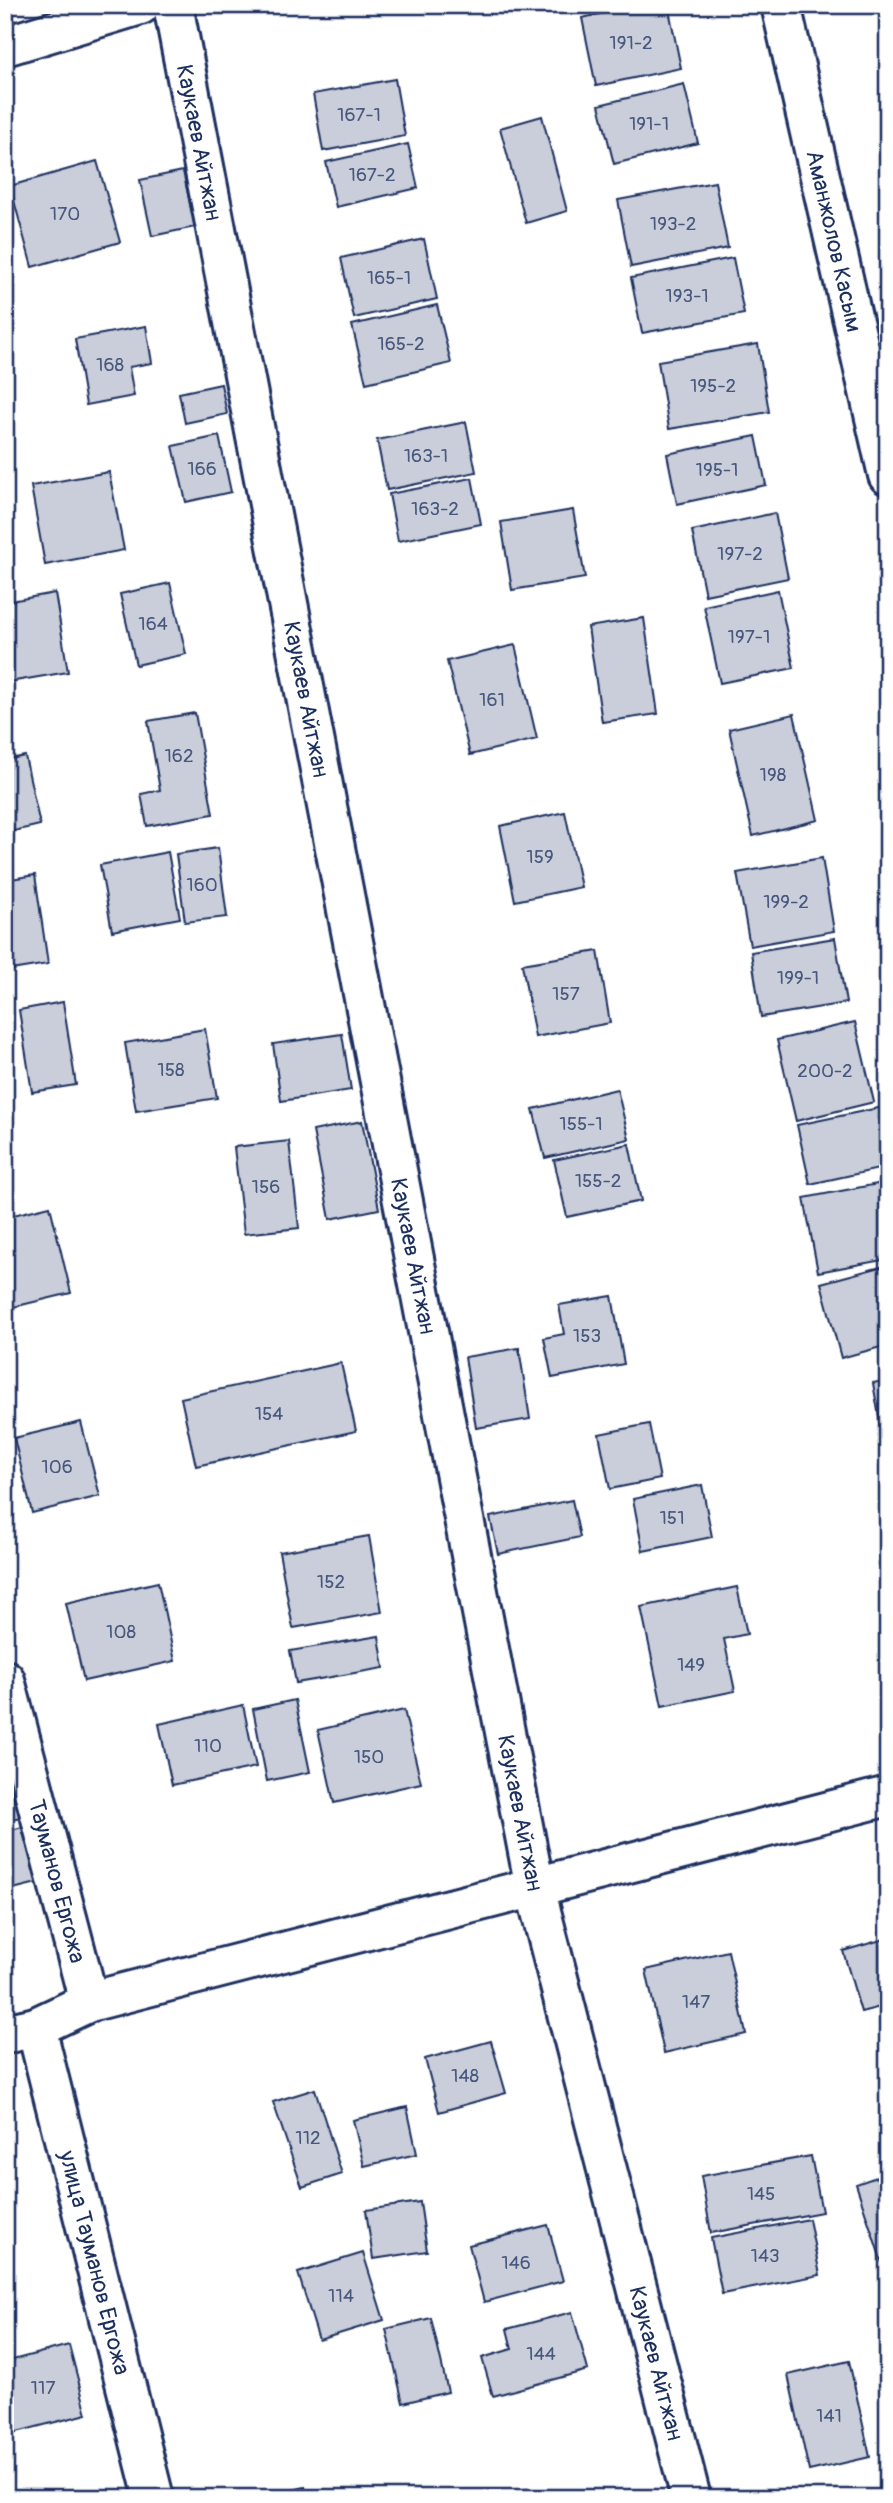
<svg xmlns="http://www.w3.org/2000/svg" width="893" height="2503" viewBox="0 0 893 2503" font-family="Pangolin,sans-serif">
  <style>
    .building { fill: #caceda; stroke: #1b2f5e; stroke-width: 2 }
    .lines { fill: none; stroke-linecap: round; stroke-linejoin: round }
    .minor-casing { stroke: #1b2f5e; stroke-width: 44 }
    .minor { stroke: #fff; stroke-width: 38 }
    .labels { text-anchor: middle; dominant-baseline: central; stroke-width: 7; stroke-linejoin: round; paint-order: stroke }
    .number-label { font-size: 19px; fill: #47577d }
    .street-label { font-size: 23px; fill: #1b2f5e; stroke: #fff }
  </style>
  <rect width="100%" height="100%" fill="#fff"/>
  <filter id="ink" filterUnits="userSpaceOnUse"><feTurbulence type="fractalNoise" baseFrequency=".0143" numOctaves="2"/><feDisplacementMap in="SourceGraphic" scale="14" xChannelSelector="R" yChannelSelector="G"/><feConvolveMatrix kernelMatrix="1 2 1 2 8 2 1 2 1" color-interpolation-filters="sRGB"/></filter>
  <g filter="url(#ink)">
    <!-- building -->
    <path class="building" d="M640,5H668L681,68L596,86L582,18Z
      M888,28V62L882,29Z
      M395,79L405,136L323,151L313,94Z
      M684,84L698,143L614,164L599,105Z
      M542,116L567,211L526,223L500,128Z
      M408,144L418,188L336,207L326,162Z
      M97,161L120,242L32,267L10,186Z
      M183,171L195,227L152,236L140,180Z
      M715,182L728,248L631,267L618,200Z
      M424,239L437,299L354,318L341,258Z
      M733,258L744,314L642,333L631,278Z
      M437,305L451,363L366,383L352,325Z
      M146,326L152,363L129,367L134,396L86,405L75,339Z
      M758,344L769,412L669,429L658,361Z
      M221,384L227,414L185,423L179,393Z
      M466,422L476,472L387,490L377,440Z
      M219,436L231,492L186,502L173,446Z
      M756,436L766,485L677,504L667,454Z
      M109,472L124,550L45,565L31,486Z
      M472,478L481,524L398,541L389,494Z
      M573,510L585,578L512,590L501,522Z
      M775,513L788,578L705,595L692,531Z
      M170,583L186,654L136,665L120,594Z
      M778,590L794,668L720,683L704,606Z
      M55,593L68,672L9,682L5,657V602Z
      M644,618L658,714L602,722L588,627Z
      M515,645L537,739L470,755L447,661Z
      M195,713L213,814L147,826L141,794L160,790L148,721Z
      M794,714L818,820L753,836L729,729Z
      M25,756L40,825L5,833V760Z
      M565,812L581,887L515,901L500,826Z
      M218,848L227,917L185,922L176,854Z
      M168,852L180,918L112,931L100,865Z
      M822,858L834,931L750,946L737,873Z
      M35,875L48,964L5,971V880Z
      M835,938L846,1003L761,1017L751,952Z
      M598,951L610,1023L535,1037L522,964Z
      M63,1002L76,1085L32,1092L19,1010Z
      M855,1022L874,1102L796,1121L777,1040Z
      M205,1029L217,1098L136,1111L125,1043Z
      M342,1034L351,1090L281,1101L273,1044Z
      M617,1089L629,1139L545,1158L533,1109Z
      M888,1106V1167L810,1184L797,1125Z
      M362,1121L379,1209L330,1219L313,1131Z
      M289,1141L299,1228L244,1234L234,1147Z
      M629,1144L641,1201L567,1217L554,1160Z
      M888,1182V1259L818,1272L804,1198Z
      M50,1206L71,1293L5,1309V1217Z
      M888,1265V1345L841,1358L821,1283Z
      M612,1296L624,1364L552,1378L544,1338L564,1334L559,1305Z
      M519,1348L530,1419L476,1428L465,1357Z
      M341,1363L356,1431L196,1466L181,1398Z
      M888,1380V1438L883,1439L873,1383Z
      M81,1422L100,1496L32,1513L14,1438Z
      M649,1424L660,1479L610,1489L599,1434Z
      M702,1485L712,1537L643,1551L633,1499Z
      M572,1500L580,1537L498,1554L490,1517Z
      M369,1536L382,1612L293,1628L279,1552Z
      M888,1566V1595L881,1567Z
      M158,1582L175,1661L84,1681L66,1603Z
      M737,1587L747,1634L724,1639L735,1691L662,1706L641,1607Z
      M379,1636L384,1668L296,1683L290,1651Z
      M295,1700L310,1772L267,1781L253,1709Z
      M243,1705L256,1767L172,1785L159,1724Z
      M404,1710L421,1783L334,1803L318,1730Z
      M5,1770L20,1817L5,1821Z
      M22,1827L37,1883L5,1891V1832Z
      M888,1938V2005L861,2012L843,1951Z
      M728,1951L746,2034L664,2053L646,1970Z
      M491,2041L506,2093L439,2112L425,2059Z
      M315,2089L342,2174L302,2187L273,2102Z
      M407,2107L417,2154L364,2166L353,2120Z
      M811,2156L822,2212L711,2233L701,2176Z
      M888,2173V2281L856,2184Z
      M420,2202L427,2251L373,2259L366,2210Z
      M809,2219L820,2275L722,2294L711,2238Z
      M548,2225L563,2281L484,2302L469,2245Z
      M363,2253L384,2320L319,2340L298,2273Z
      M572,2312L588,2370L493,2396L482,2358L512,2349L507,2329Z
      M431,2318L448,2392L403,2403L386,2329Z
      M69,2345L87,2414L5,2435V2362Z
      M849,2361L870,2457L809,2471L788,2375Z
      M305,2487L308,2498H260Z
      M527,2489L529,2498H489Z"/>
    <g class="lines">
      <defs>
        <g id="minor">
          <path id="s1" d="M173,5L535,1888L691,2498"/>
          <path id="s2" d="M781,5L888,475"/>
          <path d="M5,46L140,5"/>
          <path id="s3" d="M5,1680L89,2002"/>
          <path id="s4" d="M36,2027L154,2498"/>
          <path d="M5,2034L36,2027L89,2002L888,1796"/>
        </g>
      </defs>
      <!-- minor casing -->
      <use href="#minor" class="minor-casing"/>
      <!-- minor -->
      <use href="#minor" class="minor"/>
    </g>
  </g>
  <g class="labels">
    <!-- number labels -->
    <g class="number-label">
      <text x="631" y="43">191-2</text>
      <text x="359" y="115">167-1</text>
      <text x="649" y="124">191-1</text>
      <text x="372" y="175">167-2</text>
      <text x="65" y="214">170</text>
      <text x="673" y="224">193-2</text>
      <text x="389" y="278">165-1</text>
      <text x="687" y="296">193-1</text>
      <text x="401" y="344">165-2</text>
      <text x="110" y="365">168</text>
      <text x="713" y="386">195-2</text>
      <text x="426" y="456">163-1</text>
      <text x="202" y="469">166</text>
      <text x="717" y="470">195-1</text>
      <text x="435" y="509">163-2</text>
      <text x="740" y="554">197-2</text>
      <text x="153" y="624">164</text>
      <text x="749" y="637">197-1</text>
      <text x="492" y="700">161</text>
      <text x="179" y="756">162</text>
      <text x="773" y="775">198</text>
      <text x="540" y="857">159</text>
      <text x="202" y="885">160</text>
      <text x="786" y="902">199-2</text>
      <text x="798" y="978">199-1</text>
      <text x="566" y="994">157</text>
      <text x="171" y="1070">158</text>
      <text x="825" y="1071">200-2</text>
      <text x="581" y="1124">155-1</text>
      <text x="598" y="1181">155-2</text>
      <text x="266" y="1187">156</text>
      <text x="587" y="1336">153</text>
      <text x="269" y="1414">154</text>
      <text x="57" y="1467">106</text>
      <text x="672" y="1518">151</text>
      <text x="331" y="1582">152</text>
      <text x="121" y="1632">108</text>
      <text x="691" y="1665">149</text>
      <text x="208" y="1746">110</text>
      <text x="369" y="1757">150</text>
      <text x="696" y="2002">147</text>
      <text x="465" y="2076">148</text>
      <text x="308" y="2138">112</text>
      <text x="761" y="2194">145</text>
      <text x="765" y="2256">143</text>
      <text x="516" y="2263">146</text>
      <text x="341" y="2296">114</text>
      <text x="541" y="2354">144</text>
      <text x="43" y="2388">117</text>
      <text x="829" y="2416">141</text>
    </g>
    <!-- street labels -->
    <g class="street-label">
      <text stroke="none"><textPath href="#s1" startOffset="140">Каукаев Айтжан</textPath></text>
      <text stroke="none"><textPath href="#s2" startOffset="242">Аманжолов Касым</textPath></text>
      <text stroke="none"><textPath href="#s1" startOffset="707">Каукаев Айтжан</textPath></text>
      <text stroke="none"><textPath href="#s1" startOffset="1274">Каукаев Айтжан</textPath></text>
      <text stroke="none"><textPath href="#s1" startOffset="1841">Каукаев Айтжан</textPath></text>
      <text stroke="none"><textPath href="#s3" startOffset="208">Тауманов Ергожа</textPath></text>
      <text stroke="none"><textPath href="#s4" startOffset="243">улица Тауманов Ергожа</textPath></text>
      <text stroke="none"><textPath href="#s1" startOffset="2408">Каукаев Айтжан</textPath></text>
    </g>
  </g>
  <!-- margin -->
  <rect width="893" height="2503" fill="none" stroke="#fff" stroke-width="28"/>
  <rect x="14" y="14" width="865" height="2475" fill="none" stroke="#1b2f5e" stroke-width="2.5" filter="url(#ink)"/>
</svg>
